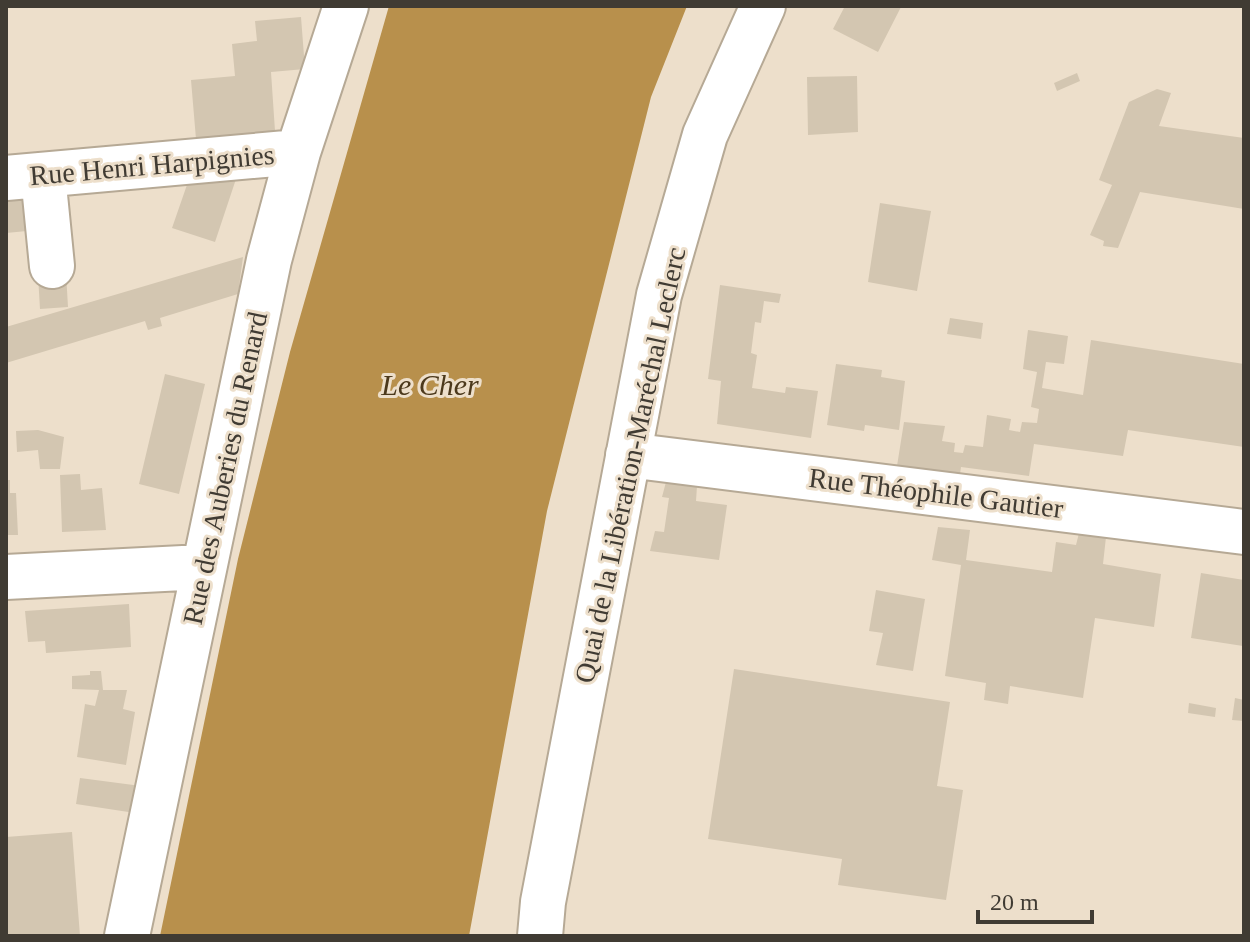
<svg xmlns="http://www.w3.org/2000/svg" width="1250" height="942" viewBox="0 0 1250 942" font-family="'Times New Roman',serif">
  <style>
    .water { fill: #b8904c }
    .building { fill: #d3c6b1 }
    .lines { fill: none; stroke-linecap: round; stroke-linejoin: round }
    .minor-casing { stroke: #b6a995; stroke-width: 48 }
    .minor { stroke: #fff; stroke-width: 44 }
    .labels { text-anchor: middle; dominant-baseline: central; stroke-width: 6; stroke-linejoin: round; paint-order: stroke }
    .street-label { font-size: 28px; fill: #403b33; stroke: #eddfcb }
    .water-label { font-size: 30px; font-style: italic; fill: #4c391c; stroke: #eddfcb }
  </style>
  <rect width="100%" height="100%" fill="#eddfcb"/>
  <!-- water -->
  <path class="water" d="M389,6H687L651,97L547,511L469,936H160L238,559L290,352Z"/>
  <!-- building -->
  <path class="building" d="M845,6L901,7L878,52L833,29Z
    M301,17L305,69L271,72L275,131L289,129L256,150L255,133L196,139L191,80L235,76L232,44L257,41L255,21Z
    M1077,73L1080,81L1057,91L1054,83Z
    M857,76L858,132L808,135L807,77Z
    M1157,89L1171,93L1159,126L1244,138V209L1140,192L1118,248L1103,246L1104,241L1090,235L1112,185L1099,180L1129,102Z
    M237,176L215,242L172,228L189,179Z
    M24,188L27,231L6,233V190Z
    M880,203L931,211L917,291L868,282Z
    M243,257L238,294L160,318L162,326L148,330L145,321L6,363V327Z
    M66,273L68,307L40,309L38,275Z
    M720,285L781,294L779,303L764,301L761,323L755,322L751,353L757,355L752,388L785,393L786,387L818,391L811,438L717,424L721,381L708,379Z
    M950,318L983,323L981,339L947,334Z
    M1028,330L1068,336L1064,364L1046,362L1042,388L1083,395L1091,340L1244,364V447L1128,430L1123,456L1034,444L1029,476L961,467L960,474L897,466L904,422L945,426L942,441L955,443L954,452L963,453L965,445L983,447L987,415L1011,419L1009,430L1020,432L1022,422L1037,423L1039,409L1031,407L1037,372L1023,369Z
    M836,364L882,370L881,377L905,381L899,430L865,425L864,431L827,425Z
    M165,374L205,384L179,494L139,484Z
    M38,430L64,437L60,469H40L38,450L17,452L16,431Z
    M80,474L81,490L102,488L106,530L62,532L60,475Z
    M6,480H10V493H16L18,535H6Z
    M666,482L697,486L696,501L727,505L719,560L650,551L655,531L664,532L669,498L662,497Z
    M938,527L970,530L966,560L1052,572L1056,542L1076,545L1079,533L1106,537L1103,564L1161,574L1154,627L1095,618L1083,698L1010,686L1008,704L984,700L986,683L945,676L961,565L932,560Z
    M1201,573L1244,580L1243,646L1191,638Z
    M876,590L925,599L913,671L876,665L883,633L869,631Z
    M129,604L131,647L46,653L45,641L28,642L25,611Z
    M734,669L950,702L937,786L963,790L946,900L838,885L842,859L708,839Z
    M90,671H101L103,690H127L123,709L135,712L126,765L77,757L85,704L95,706L99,690L72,689V676L90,675Z
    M1235,698L1244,700V721L1232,720Z
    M1189,703L1216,708L1215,717L1188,713Z
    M80,778L141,786L135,813L76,804Z
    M72,832L80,936H6V837Z"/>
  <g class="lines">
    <defs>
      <path id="minor" d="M43,175L52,266
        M6,178L298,152
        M628,455L1244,532
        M6,577L203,567
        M127,936L269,260L298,152L346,6
        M540,936L543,902L659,295L705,135L763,6"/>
    </defs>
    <!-- minor casing -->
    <use href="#minor" class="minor-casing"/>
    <!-- minor -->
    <use href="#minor" class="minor"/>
  </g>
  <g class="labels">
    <!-- street labels -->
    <g class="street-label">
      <text transform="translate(152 165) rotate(-5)">Rue Henri Harpignies</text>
      <text transform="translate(630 465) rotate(-78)">Quai de la Libération-Maréchal Leclerc</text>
      <text transform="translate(225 468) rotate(-78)">Rue des Auberies du Renard</text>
      <text transform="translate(936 493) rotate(7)">Rue Théophile Gautier</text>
    </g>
    <!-- water labels -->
    <g class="water-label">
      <text x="430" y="384">Le Cher</text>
    </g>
  </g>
  <!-- border -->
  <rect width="1250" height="942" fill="none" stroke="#403b33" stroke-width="16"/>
  <!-- scale -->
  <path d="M978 910v12h114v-12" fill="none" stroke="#403b33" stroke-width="4"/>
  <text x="990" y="910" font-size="24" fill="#403b33" stroke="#eddfcb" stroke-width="6" paint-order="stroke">20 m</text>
</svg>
